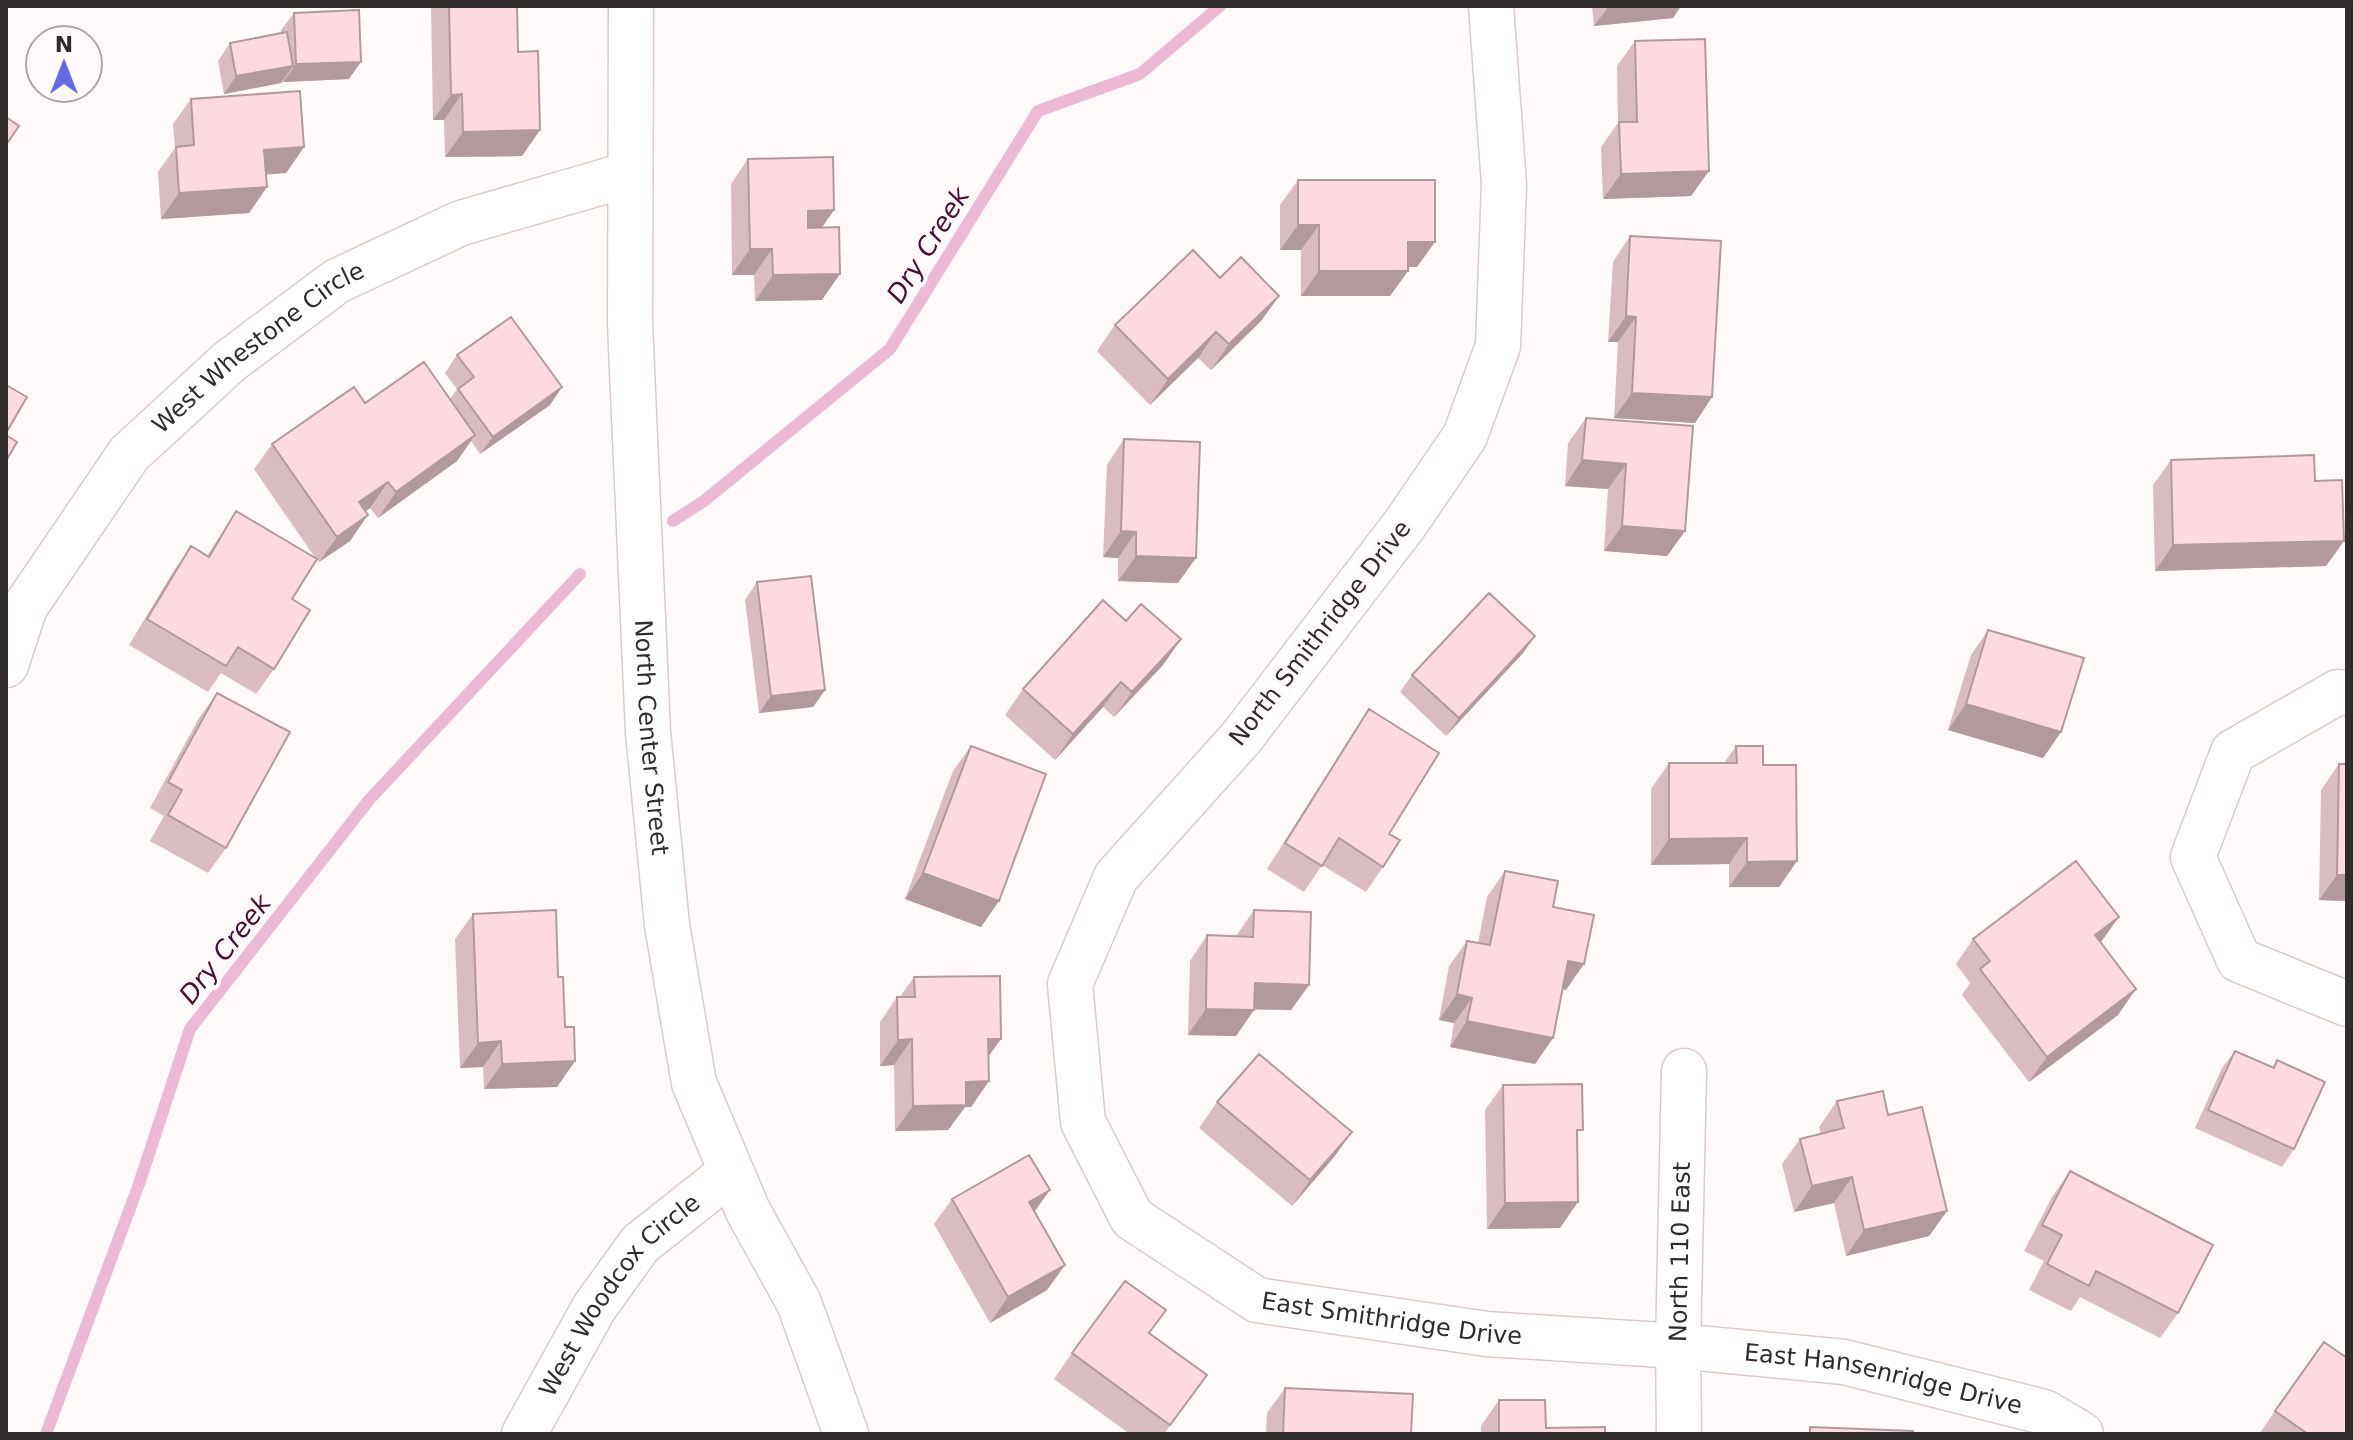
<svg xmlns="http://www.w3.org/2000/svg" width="2353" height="1440" viewBox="0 0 2353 1440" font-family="'DejaVu Sans',sans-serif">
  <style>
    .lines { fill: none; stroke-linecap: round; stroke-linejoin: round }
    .stream { stroke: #ecb9d5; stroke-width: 12 }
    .minor-casing { stroke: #d7ccca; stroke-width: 47 }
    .tertiary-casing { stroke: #d7ccca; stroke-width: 47 }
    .minor { stroke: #fff; stroke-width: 44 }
    .tertiary { stroke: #fff; stroke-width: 44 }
    .wall { fill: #dabbc1 }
    .shaded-wall { fill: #b2999d }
    .building { fill: #fedae0; stroke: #b2999d; stroke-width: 2 }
    .labels { text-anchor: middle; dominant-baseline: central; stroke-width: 8; stroke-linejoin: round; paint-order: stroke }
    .street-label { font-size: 24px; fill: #302c2b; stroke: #fffaf9 }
    .water-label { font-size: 26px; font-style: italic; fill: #490e35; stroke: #fffaf9 }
  </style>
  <rect width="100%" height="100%" fill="#fffaf9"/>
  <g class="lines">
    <!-- stream -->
    <path class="stream" d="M673,521L704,501L890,349L1038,111L1140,74L1220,6
      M46,1434L139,1184L190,1029L369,800L580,574"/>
    <defs>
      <g id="minor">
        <path id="s1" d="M1491,6L1504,184L1498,346L1465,436L1405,524L1241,738L1116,877L1070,984L1083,1122L1132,1218L1257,1300L1487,1334L1678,1346L1844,1362L2044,1412L2081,1434"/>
        <path id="s2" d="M6,665L25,607L129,454L230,361L337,281L461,223L630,174"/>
        <path d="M2347,693L2338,692L2233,752L2193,857L2239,960L2347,1004"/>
        <path id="s3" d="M524,1434L594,1308L640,1244L731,1172"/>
        <path id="s4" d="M1679,1434L1678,1346L1684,1071"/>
      </g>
      <g id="tertiary">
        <path id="s5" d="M631,6L630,324L648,732L667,925L694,1083L748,1211L799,1303L846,1434"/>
      </g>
    </defs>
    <!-- minor casing -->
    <use href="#minor" class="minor-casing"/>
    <!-- tertiary casing -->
    <use href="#tertiary" class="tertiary-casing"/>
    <!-- minor -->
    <use href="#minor" class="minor"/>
    <!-- tertiary -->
    <use href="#tertiary" class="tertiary"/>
  </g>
  <!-- wall -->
  <path class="wall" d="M431,6H517L518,52L540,130L522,156L445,157L444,120H433Z
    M1592,6H1681L1673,18L1594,26Z
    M294,13L349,79L283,82V80L281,83L224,94L218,61L230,43L281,34V30Z
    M1635,41L1691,196L1603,199L1601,147L1618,123L1617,66Z
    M191,99L304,147L286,173L266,174L267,187L249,213L161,219L158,172L175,148L173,124Z
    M748,159L834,210L822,227V300L755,301L754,275H732L731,184Z
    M1298,180L1417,267H1408V271L1390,296H1301V250H1280V205Z
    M1630,236L1712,397L1695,423L1614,418L1618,342H1608L1613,262Z
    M1220,278L1279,296L1261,321L1211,370L1198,358L1150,405L1097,351L1115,325Z
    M457,355L550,405L480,454L471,441L457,461L378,518L370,508L366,511L350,541L319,562L317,559L292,599L274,669L256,694L221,673L208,692L129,645L173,572L191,546L207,556L236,511L316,559L254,469L272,444L365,403L450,399L457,389L445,373Z
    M1586,418L1685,531L1667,556L1604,551L1608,489L1565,486L1568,443Z
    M1124,439L1178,583L1118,581V558L1103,557L1107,465Z
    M2171,460L2315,481L2344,541L2326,566L2155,571L2153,485Z
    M757,582L825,690L813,707L759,713L745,600Z
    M1126,621L1181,639L1163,665L1114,717L1103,707L1055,760L1005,715L1023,689Z
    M1988,630L2061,732L2043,758L1948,730L1971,655Z
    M1535,636L1523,653L1446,736L1400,692L1412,675Z
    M217,693L226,848L208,873L150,841L164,816L150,808L199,718Z
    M1369,709L1389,834L1383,867L1366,892L1322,865L1304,892L1267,869L1352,735Z
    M971,746L981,927L905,899L953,771Z
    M1736,746L1763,765L1797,861L1779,887H1729V864L1651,865V789L1669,763H1724Z
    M2339,764H2347V901L2319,900L2321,790Z
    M1505,871L1553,907L1566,990L1563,989L1553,1038L1535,1064L1450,1047L1454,1023L1439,1020L1449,966L1467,941L1478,943L1487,897Z
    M1254,910L1309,985L1291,1010L1254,1009L1236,1036L1188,1035L1190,961L1207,935L1236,936Z
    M473,914L558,977L565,1027L575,1061L557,1087L484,1089L483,1067L460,1068L455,939Z
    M1973,939L2101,943L2118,1015L2029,1082L1962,995L1970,983L1956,964Z
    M914,977L1001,1039L988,1056L989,1081L971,1107H965L948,1130L895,1131L894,1065L880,1066V1022L897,997H900Z
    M2235,1051L2272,1068L2277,1060L2294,1149L2282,1167L2195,1128L2222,1068Z
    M1503,1085L1577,1139L1560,1228L1487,1229L1485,1110Z
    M1837,1101L1888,1115L1947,1211L1929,1236L1846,1256L1834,1203L1794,1212L1782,1164L1800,1139L1821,1134L1819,1127Z
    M1217,1102L1352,1132L1334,1157L1292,1206L1199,1128Z
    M2070,1171L2178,1313L2160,1338L2080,1297L2071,1311L2029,1290L2044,1261L2024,1251L2052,1197Z
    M952,1199L1034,1212L1065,1265L1047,1290L990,1323L934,1224Z
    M1072,1353L1207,1375L1164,1434H1130L1054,1379Z
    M1285,1388L1411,1434H1266L1267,1413Z
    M1499,1400L1546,1428L1605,1434H1481V1426Z
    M2275,1411L2347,1434H2259Z"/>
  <!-- shaded-wall -->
  <path class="shaded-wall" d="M1609,6H1681L1673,18L1594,26Z
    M361,62L349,79L283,82L296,64Z
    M293,66L281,83L224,94L236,76Z
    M462,94L444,120H433L451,95Z
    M540,130L522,156L445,157L463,132Z
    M304,147L286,173L246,176L264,150Z
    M1709,171L1691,196L1603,199L1621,174Z
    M267,187L249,213L161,219L179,193Z
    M834,210L816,236H790L808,211Z
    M1298,225H1319L1301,250H1280Z
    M1408,242H1435L1417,267H1390Z
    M750,249H772L754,275H732Z
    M1319,271H1408L1390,296H1301Z
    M840,274L822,300L755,301L773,275Z
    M1279,296L1261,321L1211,370L1229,344Z
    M1626,316L1636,317L1618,342H1608Z
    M1216,332L1198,358L1150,405L1168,379Z
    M562,387L550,405L480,454L493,437Z
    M1632,393L1712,397L1695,423L1614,418Z
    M475,435L457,461L378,518L396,492Z
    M1582,460L1626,464L1608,489L1565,486Z
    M388,482L370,508L342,527L359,502Z
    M368,515L350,541L319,562L337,537Z
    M1622,526L1685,531L1667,556L1604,551Z
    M1121,531L1136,532L1118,558L1103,557Z
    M2344,541L2326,566L2155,571L2173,545Z
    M1136,556L1196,558L1178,583L1118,581Z
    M1535,636L1523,653L1446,736L1459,718Z
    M1181,639L1163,665L1114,717L1132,692Z
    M1121,682L1103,707L1055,760L1073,734Z
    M825,690L813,707L759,713L771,696Z
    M1966,704L2061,732L2043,758L1948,730Z
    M1747,838L1729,864L1651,865L1669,839Z
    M1797,861L1779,887H1729L1747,862Z
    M923,873L999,901L981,927L905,899Z
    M2337,875H2347V901L2319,900Z
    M2119,917L2101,942L2077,960L2095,935Z
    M1568,961L1584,964L1566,990L1550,987Z
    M1255,983L1309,985L1291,1010L1237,1009Z
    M2136,989L2118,1015L2029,1082L2047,1057Z
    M1457,994L1472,998L1454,1023L1439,1020Z
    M1206,1009L1254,1010L1236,1036L1188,1035Z
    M1467,1021L1553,1038L1535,1064L1450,1047Z
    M912,1039L894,1065L880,1066L898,1040Z
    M988,1039H1001L983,1064Z
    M501,1041L483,1067L460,1068L478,1043Z
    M575,1061L557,1087L484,1089L502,1064Z
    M989,1081L971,1107H965L948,1130L895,1131L913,1106L966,1082Z
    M1352,1132L1334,1157L1292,1206L1310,1180Z
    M1852,1177L1834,1203L1794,1212L1812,1186Z
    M1050,1190L1032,1215L1029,1202Z
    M1578,1202L1560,1228L1487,1229L1505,1203Z
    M1947,1211L1929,1236L1846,1256L1864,1230Z
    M1065,1265L1047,1290L990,1323L1008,1297Z"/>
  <!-- building -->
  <path class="building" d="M449,6H517L518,52L538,51L540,130L463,132L462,94L451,95Z
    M359,10L361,62L296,64L294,13Z
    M287,32L293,66L236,76L230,43Z
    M1705,39L1709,171L1621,174L1619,122H1637L1635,41Z
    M300,91L304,147L264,150L267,187L179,193L176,147L194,145L191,99Z
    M6,117L19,126L6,145Z
    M833,157L834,210L808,211V228L839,227L840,274L773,275L772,249H750L748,159Z
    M1298,180H1435V242H1408V271H1319V225H1298Z
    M1630,236L1721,241L1712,397L1632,393L1636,317L1626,316Z
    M1193,250L1220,278L1241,257L1279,296L1229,344L1216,332L1168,379L1115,325Z
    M511,317L562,387L493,437L458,389L474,377L457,355Z
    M424,362L475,435L396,492L388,482L359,502L368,515L337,537L272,444L354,387L365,403Z
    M6,385L27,397L6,433Z
    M1586,418L1693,426L1685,531L1622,526L1626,464L1582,460Z
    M6,435L17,442L6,461Z
    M1124,439L1200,442L1196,558L1136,556V532L1121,531Z
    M2314,455L2315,481L2342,480L2344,541L2173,545L2171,460Z
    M236,511L317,559L292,599L310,610L274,669L238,647L226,666L147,619L191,546L209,557Z
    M811,576L825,690L771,696L757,582Z
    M1489,593L1535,636L1459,718L1412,675Z
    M1103,600L1126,621L1141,604L1181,639L1132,692L1121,682L1073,734L1023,689Z
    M1988,630L2084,658L2061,732L1966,704Z
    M217,693L290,732L226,848L168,815L182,790L168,782Z
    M1369,709L1439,753L1389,834L1400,840L1383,867L1339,838L1322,866L1285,843Z
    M971,746L1046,774L999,901L923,873Z
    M1736,746H1763V765H1796L1797,861L1747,862V838L1669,839V763H1737Z
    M2339,764H2347V875H2337Z
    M2076,861L2119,917L2095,935L2136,989L2047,1057L1980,969L1990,961L1973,939Z
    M1505,871L1558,881L1553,907L1594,915L1584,964L1568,961L1553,1038L1467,1021L1472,998L1457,994L1467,941L1490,945Z
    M556,910L558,977H563L565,1027H574L575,1061L502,1064L501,1041L478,1043L473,914Z
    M1254,910L1311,912L1309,985L1255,983L1254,1010L1206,1009L1207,935L1253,937Z
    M1000,976L1001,1039H988L989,1081L966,1082V1105L913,1106L912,1039L898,1040L897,997H915L914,977Z
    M2235,1051L2274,1068L2277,1060L2325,1082L2294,1149L2208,1110Z
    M1259,1054L1352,1132L1310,1180L1217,1102Z
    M1582,1084L1583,1130H1577L1578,1202L1505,1203L1503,1085Z
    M1883,1091L1888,1115L1922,1107L1947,1211L1864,1230L1852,1177L1812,1186L1800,1139L1844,1128L1837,1101Z
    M1029,1155L1050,1190L1029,1202L1065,1265L1008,1297L952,1199Z
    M2070,1171L2213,1245L2178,1313L2096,1271L2089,1286L2047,1264L2062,1235L2042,1225Z
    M1125,1281L1166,1310L1149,1333L1207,1375L1170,1425L1072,1353Z
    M2324,1342L2347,1358V1434H2308L2275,1411Z
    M1285,1388L1413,1394L1411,1434H1283Z
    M1499,1400H1545L1546,1428L1605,1427V1434H1499Z
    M1810,1427L1913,1431V1434H1810Z"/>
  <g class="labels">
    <!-- street labels -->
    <g class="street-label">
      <text stroke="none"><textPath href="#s2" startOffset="414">West Whestone Circle</textPath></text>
      <text transform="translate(1320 633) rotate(-52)">North Smithridge Drive</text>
      <text stroke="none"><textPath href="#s5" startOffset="732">North Center Street</textPath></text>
      <text stroke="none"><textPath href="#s4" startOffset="182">North 110 East</textPath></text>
      <text stroke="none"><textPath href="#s3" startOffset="170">West Woodcox Circle</textPath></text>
      <text stroke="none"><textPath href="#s1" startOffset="1648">East Smithridge Drive</textPath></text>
      <text stroke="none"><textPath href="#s1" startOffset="2144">East Hansenridge Drive</textPath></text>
    </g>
    <!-- water labels -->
    <g class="water-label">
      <text transform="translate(928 245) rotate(-58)">Dry Creek</text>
      <text transform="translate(225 949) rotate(-52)">Dry Creek</text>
    </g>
  </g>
  <!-- border -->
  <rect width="2353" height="1440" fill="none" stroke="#302c2b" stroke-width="16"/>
  <!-- north arrow -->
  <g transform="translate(64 64)"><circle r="38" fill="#fffaf9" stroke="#aca8a7" stroke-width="2"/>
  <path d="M0-6L14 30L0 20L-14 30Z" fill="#6569e2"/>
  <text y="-12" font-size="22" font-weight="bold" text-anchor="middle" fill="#302c2b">N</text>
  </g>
</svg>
